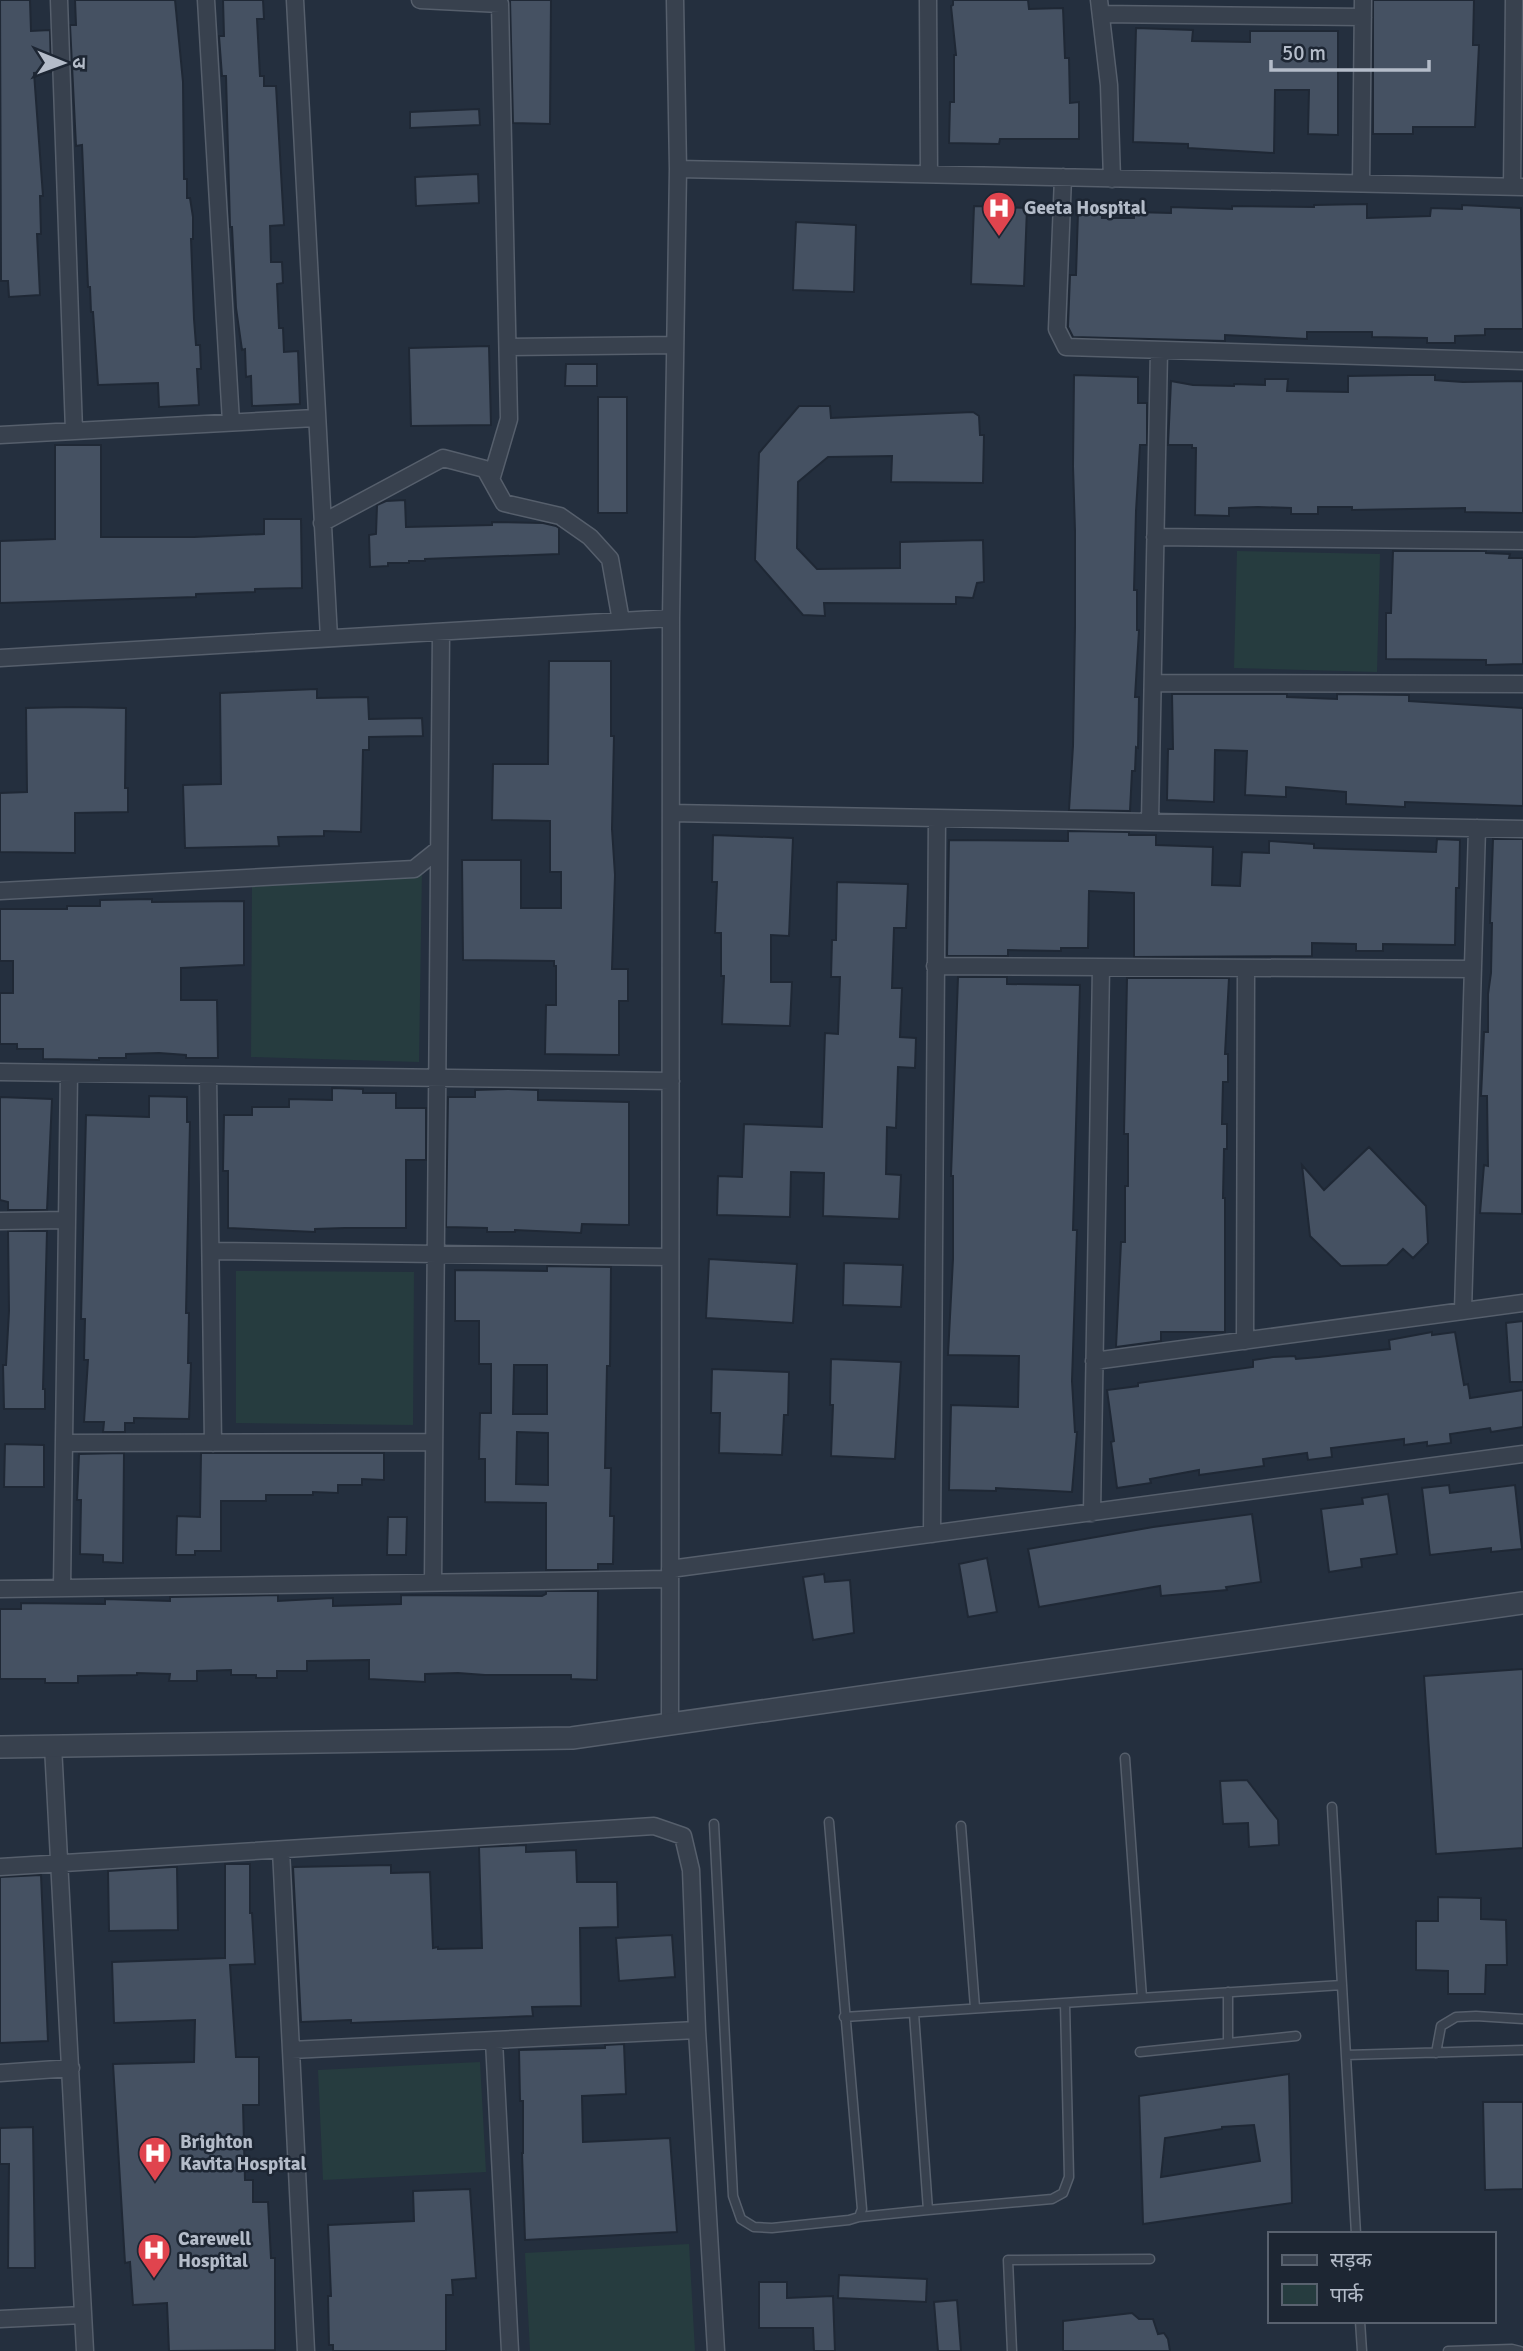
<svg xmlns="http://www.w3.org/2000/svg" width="1523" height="2351" viewBox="0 0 1523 2351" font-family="Signika,'Noto Sans Devanagari',sans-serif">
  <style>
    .green { fill: #263c3f }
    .building { fill: #455162; stroke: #1f2835; stroke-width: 2; fill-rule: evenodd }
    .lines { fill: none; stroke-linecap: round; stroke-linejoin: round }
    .service-casing { stroke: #565f6c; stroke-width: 11 }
    .minor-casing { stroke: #565f6c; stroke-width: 19 }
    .tertiary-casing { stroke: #565f6c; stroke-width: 24 }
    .service { stroke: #38414e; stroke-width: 8 }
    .minor { stroke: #38414e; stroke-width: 16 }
    .tertiary { stroke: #38414e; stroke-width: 21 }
    .labels { text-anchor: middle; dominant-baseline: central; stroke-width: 5; stroke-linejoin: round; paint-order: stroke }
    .poi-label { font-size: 19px; font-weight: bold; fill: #b4bcc9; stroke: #1d2633; text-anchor: start }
  </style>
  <rect width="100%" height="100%" fill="#242f3e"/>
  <!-- green -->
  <path class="green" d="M1237,551L1380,554L1377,672L1234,668Z
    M422,869L419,1062L251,1057L252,882Z
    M236,1271L414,1272L413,1425L236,1423Z
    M480,2062L486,2172L323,2180L318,2070Z
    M689,2244L695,2351H530L525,2253Z"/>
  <!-- building -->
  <path class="building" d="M0,0H30L31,31L50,30L51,72L34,73L43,196H40L41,234H37L40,295L9,297L8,281H1Z
    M75,0H175L183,82L184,179H187V198H190L193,217V239H191L194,319L196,345H200L201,369H197L199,405L159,407L158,383L98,385L93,312H91L90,287H88L82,145L76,146L70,25H76Z
    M223,0H263L264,19H257L260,76H264V86H276L284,225L270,226L271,262H282L283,283L277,284L279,328H283L284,352L298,351L300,404L252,406L251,376L246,377L245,349L242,350L236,308L232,227H230L226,76H222L219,36H224Z
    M510,0H551L550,124L513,123Z
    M953,0H1028L1029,9L1063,8L1065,58H1069L1070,103L1079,102V139H1000L999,144L949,143L950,102H954V55H956L951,6L953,5Z
    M1373,0H1474L1473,45H1479L1475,127H1413V134H1373Z
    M1136,28L1193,30L1192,41L1250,42V31H1338V135L1308,134L1309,90H1275L1274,153L1188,148V144L1133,142Z
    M479,109L480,125L410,128V112Z
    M478,174L479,203L416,206L415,177Z
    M1367,204V218L1430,216L1431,208L1462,209V205L1521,208L1523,329H1485V335L1455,336V343H1427V338L1372,337V332H1307V339L1225,335V341L1073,337L1068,327L1070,275H1076L1078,212H1102V218H1134V212L1171,213V207L1232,209V206L1314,207V205Z
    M974,206L1027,208L1024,286L971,284Z
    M796,222L856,225L854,292L793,290Z
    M489,346L491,425L411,426L409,348Z
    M566,364H597V386H565Z
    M1074,375L1138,377V403H1147V445H1140L1136,511L1134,590H1137V630H1139L1135,697H1139L1138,748L1136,747L1135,771H1132L1130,811L1069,810L1073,746L1075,627V531L1073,466Z
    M1410,375H1435V380L1463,382L1523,381V513L1465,512V508L1352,510V507H1318V514H1291V508L1258,507L1229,508V516L1195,515L1196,448H1192V445H1168L1171,381L1193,385L1234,386V384L1265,385V379H1288L1287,391L1348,392V376Z
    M598,397H627V513H598Z
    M799,406H830L831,418L973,412L979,416L980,435H984L983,483L891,482L892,456L828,457L798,482L797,548L817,569L900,568V542L983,540L984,582L977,583L973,598L956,597V604L824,603L825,616L803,615L755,560L759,453Z
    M55,445H101V537H194L264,534V519H301L302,588L255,589V592L196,594V597L0,603V541L55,539Z
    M405,500L406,527L492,525V522L543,523L556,526L559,528V554L425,559V561H409V563H388V566L370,567L369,535L376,534L377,505L386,501Z
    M1393,551H1486V553L1510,554L1509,558H1523V664L1486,665V660L1386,659V613H1391Z
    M549,661H611V736H614L612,829L615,875L612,969H628V1001H619V1055L545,1054L546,1005H556V966H554V961L463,960L462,860H521V908H561V872H550V821L492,820L493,764H548Z
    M317,689V698L368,697L369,719L422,718L423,736L369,737V750H363L361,832L324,831V836L278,837L279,846L185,848L183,785L221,784L220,693Z
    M1172,694H1287V697L1337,699V694L1409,695V701L1523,708V806L1405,802V807L1346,804V792L1286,787V797L1245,795L1247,751L1215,750L1214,802L1167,800L1168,749H1173Z
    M73,707L126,708L125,788H128V812L75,813V853L0,852V793L27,792L26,708Z
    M1068,831L1129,832V835H1156V845L1213,847L1212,885L1240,886L1242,852L1269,853V841L1314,844V848L1436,852L1437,839L1460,840L1459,888H1456L1455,945L1383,944V951H1356V944L1312,943V956L1134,957V893L1089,891L1088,948H1061V951L1008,950V956H947L949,840L1068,841Z
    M713,835L793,838L789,936L771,935V982H792L790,1026L722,1024L724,976H721V933H715L717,882H712Z
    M1493,839H1523L1522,1214L1480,1213L1484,1165L1488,1166L1487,1096H1481L1484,1032H1488V994L1491,973L1492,923H1490Z
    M837,882L908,884L906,928H894L892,988H902L900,1037L916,1038L915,1068L898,1067L896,1128L887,1127L886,1174L901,1175L899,1219L823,1216L824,1173L791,1172L790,1217L717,1215L718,1176L742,1177L744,1124L822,1127L825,1033L838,1034L840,977H831L832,940H836Z
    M152,899V902L244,901V965L181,968V1000H217L218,1058H186V1055L159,1053L126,1054V1058H99V1060L43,1059V1049H17V1044H0V993H13V961H0V909H67V906H100V900Z
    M958,977H1007V984L1080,985L1073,1230H1077L1072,1381L1075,1432H1077L1072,1492L996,1488V1491L949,1490L951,1405L1018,1407L1019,1356L948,1355L953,1259V1176H951Z
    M1127,978H1229L1225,1054H1228V1082H1223L1222,1124H1227V1149H1224L1223,1198H1225V1332H1161V1341L1116,1347L1121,1242H1125V1186H1128V1134H1124Z
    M332,1088L363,1089V1093H396V1108H426V1160H406V1228H345L315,1229V1232L228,1228V1171H223L224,1115H252V1107H289V1099L332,1100Z
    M508,1089L538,1090V1100L629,1102V1225L582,1224L581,1233L515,1230V1232H487V1228L446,1227L448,1097H475V1090Z
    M149,1096L187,1097V1122H190L186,1313H189L188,1363H191L189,1419L134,1418V1423H125V1432H103L104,1422H84L88,1360H84L85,1319H81L86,1115L149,1117Z
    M0,1097L52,1099L47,1210H8V1202L0,1200Z
    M1369,1147L1426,1206L1428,1243L1413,1258L1403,1249L1387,1265L1341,1266L1310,1236L1302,1165L1324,1190Z
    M8,1231H47L43,1389H45V1409H4L3,1365H6L9,1311Z
    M709,1259L797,1264L793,1323L706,1318Z
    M844,1263L903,1265L901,1307L843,1305Z
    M547,1266L611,1267L610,1366H607L605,1468H611L610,1516H614L613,1564H598V1570H546V1503L485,1502V1459H479L480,1413H491V1364H479V1321H455V1270L547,1271ZM514,1365H547V1414H513ZM517,1432L548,1433V1485L516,1484Z
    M1523,1321V1382H1510L1506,1323Z
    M1432,1332V1335L1455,1332L1464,1385L1468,1384L1470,1398L1523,1390V1427L1491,1432L1490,1428L1450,1434L1451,1443L1427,1446V1442L1404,1445V1439L1331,1448L1332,1457L1308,1460L1307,1453L1263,1459L1264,1466L1199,1475V1470L1150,1479L1151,1483L1117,1488L1111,1442L1114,1441L1107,1390L1138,1386V1383L1253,1367V1360L1273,1357L1295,1356L1296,1359L1319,1357L1390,1349L1389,1340Z
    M831,1359L901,1362L895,1459L831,1456L833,1405H830Z
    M712,1369L789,1372L788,1415H784L782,1455L719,1453L720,1413H711Z
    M5,1444L44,1445V1487H4Z
    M124,1453L123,1563L103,1562V1555L80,1554L81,1500H77L79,1454Z
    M201,1453H384V1480L362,1479V1485H338V1493L313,1492V1495H266V1501H221V1551H195V1555H176L177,1516L200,1517Z
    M1449,1485L1450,1493L1515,1485L1522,1549L1491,1552V1548L1430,1555L1422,1488Z
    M1388,1494L1397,1554L1361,1559L1362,1567L1329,1572L1321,1509L1363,1504L1362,1498Z
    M1252,1514L1261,1582L1226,1587L1227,1590L1161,1596L1160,1586L1039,1607L1028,1549L1153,1527Z
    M388,1517H407L406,1555H387Z
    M987,1558L997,1612L968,1617L959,1564Z
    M824,1574L825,1582L850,1580L854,1633L813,1640L803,1577Z
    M546,1591H598L597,1680L571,1679V1675H485L458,1673L425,1674V1682L369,1679V1660L307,1661V1671H277V1678H256V1675H231V1670L197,1671V1681H169L170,1674L137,1673V1675L78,1676V1683H45V1679H0V1609H21V1603L105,1604V1599L170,1601V1597L278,1595V1601L333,1598V1606L401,1604V1595L542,1596L546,1594Z
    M1523,1669V1848L1436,1854L1424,1676Z
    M1247,1780L1278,1820L1279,1845L1249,1847L1248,1823L1223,1824L1220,1781Z
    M526,1845V1852L576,1850L577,1882H617L618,1927L580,1928L581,2006L532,2007L533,2016L351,2023V2020L301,2022L293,1867L391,1865V1873L430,1872L433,1948L438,1947V1949L482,1948L479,1847Z
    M225,1864H250V1913H252L255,1964L230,1965L236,2057H259V2105H243L245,2180H253V2202H268L271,2258H275V2350L169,2351L167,2303L133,2305L130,2262L125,2263L113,2064L194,2062L195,2020L114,2023L112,1962L225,1958Z
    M172,1867H177L178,1930L109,1931L108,1871Z
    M41,1875L48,2041L0,2043V1877Z
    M1438,1897L1481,1898V1919L1506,1920L1507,1965H1486L1485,1994H1448V1971L1416,1970V1921H1438Z
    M672,1935L675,1977L619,1981L616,1938Z
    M624,2044L626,2094L582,2096L583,2142L670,2138L677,2232L525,2240L522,2153H523V2101H520L519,2050L605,2048V2045Z
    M1289,2074L1292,2203L1143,2224L1139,2096ZM1254,2125L1260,2161L1161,2177L1165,2138L1222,2129V2127Z
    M1483,2102H1523V2189L1485,2190Z
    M33,2127L35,2268H8L9,2164H0V2128Z
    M470,2189L476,2278L452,2280L453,2295H446V2351H333V2345H329L328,2296H331L328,2225L414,2221L413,2191Z
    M839,2275L927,2279L926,2302L838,2298Z
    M759,2282H787V2298L833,2296L835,2351H814L813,2328H759Z
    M957,2300L961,2351H938L934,2302Z
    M1132,2313L1139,2319H1153L1158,2334L1164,2333L1168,2339L1170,2351H1063V2321Z"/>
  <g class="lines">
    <defs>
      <path id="service" d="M1125,1758L1142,1998
        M1332,1807L1356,2234
        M714,1824L733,2196L741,2219L754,2227L772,2228L849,2220L859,2217L862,2209L829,1822
        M961,1826L975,2008
        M914,2013L928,2210L1052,2199L1063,2193L1069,2177L1065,2003
        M844,2017L1342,1985
        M1228,2043V1992
        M1140,2052L1296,2036
        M1436,2053L1441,2026L1456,2017L1476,2016L1523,2019
        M1346,2055L1523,2050
        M859,2217L928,2210
        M1360,2321L1362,2351
        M1012,2351L1008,2260L1150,2259
        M1448,2351L1512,2349L1520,2351"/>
      <path id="minor" d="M59,0L74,431
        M206,0L231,422
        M295,0L329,638
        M420,0L500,4L509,419L491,480
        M928,0L929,174
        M1099,0L1109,85L1112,179
        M1101,14L1363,17
        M678,169L1523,187
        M1063,177L1057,329L1066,347L1523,361
        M1361,183L1363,0
        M1512,187L1514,0
        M508,347L675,345
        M0,435L315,418
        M322,523L443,458L485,469L504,503L560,516L590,537L610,559L621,621
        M1155,537L1523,541
        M0,658L671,618
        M1153,683L1523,684
        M671,813L1523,829
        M1150,822L1159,350
        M0,891L414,869L439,849
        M935,966L1473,969
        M0,1072L671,1081
        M208,1075L213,1443
        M0,1221L67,1220
        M211,1251L670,1257
        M1463,1311L1477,828
        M1245,1341L1246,968
        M1094,1361L1523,1303
        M64,1443L434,1442
        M1092,1513L1101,967
        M932,1534L937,818
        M670,1569L1523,1454
        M433,1583L441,632
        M62,1588L69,1073
        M0,1589L670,1579
        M670,1724L671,618L678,169L675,0
        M53,1746L85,2351
        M281,1850L306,2351
        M0,1867L654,1826L683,1836L691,1870L697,2030L716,2351
        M494,2041L510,2351
        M291,2050L697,2030
        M0,2073L71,2068
        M0,2319L83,2315"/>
      <path id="tertiary" d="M0,1747L572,1738L1523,1603"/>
    </defs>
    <!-- service casing -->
    <use href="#service" class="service-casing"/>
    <!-- minor casing -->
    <use href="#minor" class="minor-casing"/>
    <!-- tertiary casing -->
    <use href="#tertiary" class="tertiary-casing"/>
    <!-- service -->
    <use href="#service" class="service"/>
    <!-- minor -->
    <use href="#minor" class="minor"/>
    <!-- tertiary -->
    <use href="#tertiary" class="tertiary"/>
  </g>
  <!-- icons -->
  <defs>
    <symbol id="hospital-pin" viewBox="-11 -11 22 30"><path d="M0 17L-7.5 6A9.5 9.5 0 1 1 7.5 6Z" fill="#e0444e" stroke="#1d2633"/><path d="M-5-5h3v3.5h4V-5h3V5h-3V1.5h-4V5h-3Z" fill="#fff"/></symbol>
  </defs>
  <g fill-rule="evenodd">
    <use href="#hospital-pin" x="980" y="189" width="38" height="52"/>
    <use href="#hospital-pin" x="136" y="2134" width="38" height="52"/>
    <use href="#hospital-pin" x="135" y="2231" width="38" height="52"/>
  </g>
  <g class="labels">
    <!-- poi labels -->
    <g class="poi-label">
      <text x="1024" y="208">Geeta Hospital</text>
      <text x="180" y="2142">Brighton<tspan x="180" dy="22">Kavita Hospital</tspan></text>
      <text x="178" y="2239">Carewell<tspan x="178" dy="22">Hospital</tspan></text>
    </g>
  </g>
  <!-- legend -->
  <rect x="1268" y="2232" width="228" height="91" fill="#1d2633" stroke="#59626f" stroke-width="2"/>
  <rect x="1282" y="2255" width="35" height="10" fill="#38414e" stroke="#59626f" stroke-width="2"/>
  <text x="1330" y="2267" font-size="21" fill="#b4bcc9">सड़क</text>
  <rect x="1282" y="2284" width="35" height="21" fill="#263c3f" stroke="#59626f" stroke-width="2"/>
  <text x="1330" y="2302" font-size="21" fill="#b4bcc9">पार्क</text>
  <!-- north arrow -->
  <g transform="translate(63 63) rotate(91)" stroke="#1d2633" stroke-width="5" paint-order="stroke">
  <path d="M0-5L12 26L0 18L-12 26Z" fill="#b4bcc9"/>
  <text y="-10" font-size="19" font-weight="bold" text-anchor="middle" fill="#b4bcc9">उ</text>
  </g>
  <!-- scale -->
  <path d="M1271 60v10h158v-10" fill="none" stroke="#b4bcc9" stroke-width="3.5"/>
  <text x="1282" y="60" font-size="21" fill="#b4bcc9" stroke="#1d2633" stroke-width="5" paint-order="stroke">50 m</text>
</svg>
